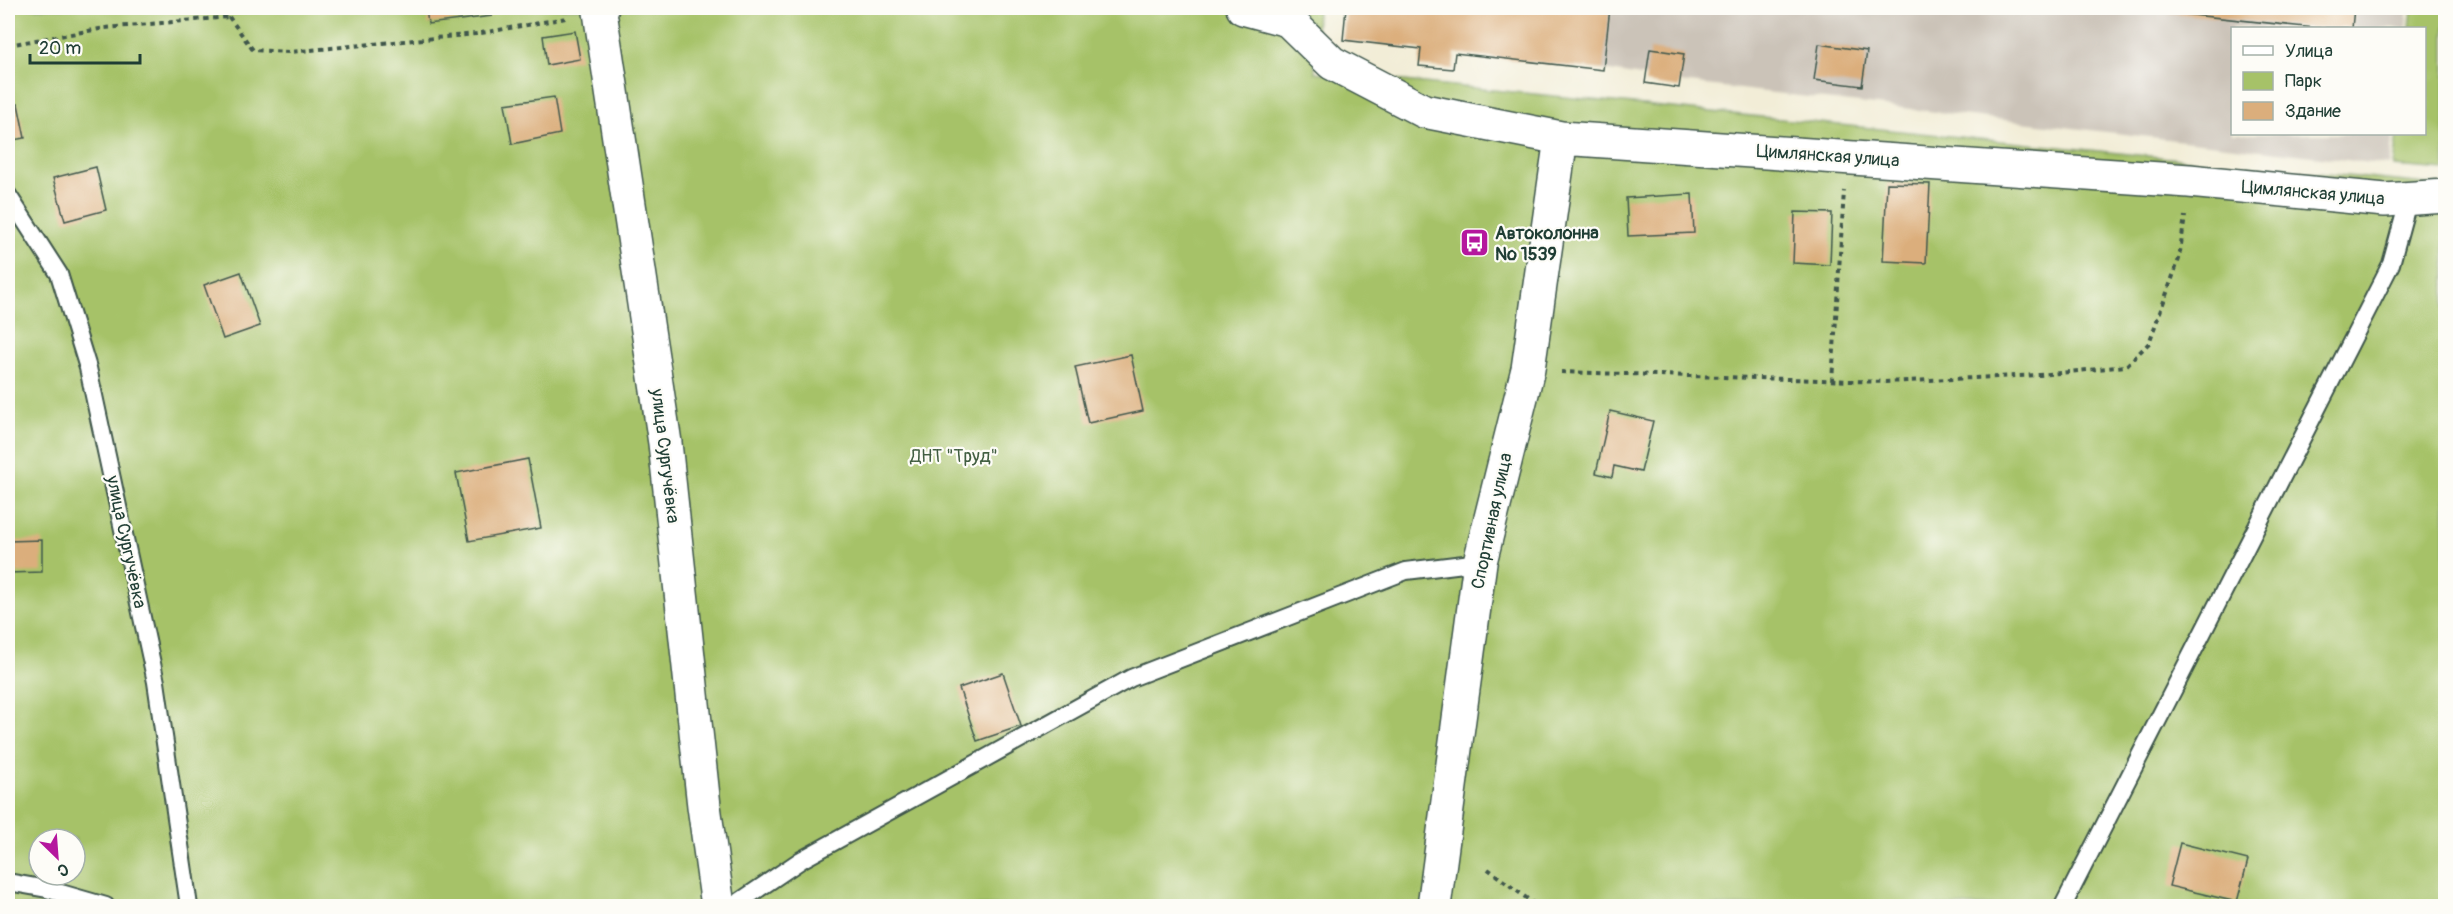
<svg xmlns="http://www.w3.org/2000/svg" width="2453" height="914" viewBox="0 0 2453 914" font-family="Pangolin,sans-serif">
  <style>
    .industrial { fill: #cbc3b8 }
    .green { fill: #a6c268; stroke: #62804e; stroke-width: 1.5; fill-rule: evenodd }
    .building { fill: #dbae7c }
    .lines { fill: none; stroke-linecap: round; stroke-linejoin: round }
    .lane-casing { stroke: #3f574c; stroke-width: 20 }
    .street-casing { stroke: #3f574c; stroke-width: 36 }
    .path { stroke: #3f574c; stroke-width: 4; stroke-dasharray: 4.5 4.5; stroke-linecap: butt }
    .lane { stroke: #fff; stroke-width: 16 }
    .street { stroke: #fff; stroke-width: 33 }
    .labels { text-anchor: middle; dominant-baseline: central; stroke-width: 4.5; stroke-linejoin: round; paint-order: stroke }
    .street-label { font-size: 18px; fill: #1f3d34; stroke: #fdfcf7 }
    .poi-label { font-size: 18px; font-weight: bold; fill: #1f3d34; stroke: #fdfcf7; text-anchor: start }
    .park-label { font-size: 18px; fill: #415e41; stroke: #fdfcf7 }
  </style>
  <rect width="100%" height="100%" fill="#fdfcf7"/>
  <filter id="ink" filterUnits="userSpaceOnUse"><feTurbulence type="fractalNoise" baseFrequency=".0167" numOctaves="2"/><feDisplacementMap in="SourceGraphic" scale="12" xChannelSelector="R" yChannelSelector="G"/><feConvolveMatrix kernelMatrix="1 2 1 2 8 2 1 2 1" color-interpolation-filters="sRGB"/></filter>
  <filter id="wash" filterUnits="userSpaceOnUse"><feTurbulence type="fractalNoise" baseFrequency=".008" numOctaves="4" result="noise"/><feDisplacementMap in="SourceGraphic" scale="24" xChannelSelector="R" yChannelSelector="G"/><feGaussianBlur stdDeviation="1.35" result="paint"/><feColorMatrix in="noise" values="0 0 0 0 0 0 0 0 0 0 0 0 0 0 0 0 0 1.4 0 .05"/><feComposite in="paint" operator="in"/></filter>
  <g filter="url(#wash)">
    <rect width="100%" height="100%" fill="#f2edd7"/>
    <!-- industrial -->
    <path class="industrial" d="M1346,8H2408L2406,28H2232V134H2393L2389,165L1680,82L1603,70L1343,40Z"/>
    <!-- green -->
    <path class="green" d="M8,8H1317L1315,72L2445,186V906H8ZM39,839H75V875H39Z
      M2412,8H2445V170L2393,166L2397,134H2424V28H2410Z"/>
    <g id="blocks">
      <!-- building -->
      <path class="building" d="M148,8H167V9L149,11Z
        M426,8H491L492,16L428,24Z
        M1346,8H1610L1603,70L1455,53L1453,69L1419,66L1421,49L1343,40Z
        M2127,8H2354L2352,28H2315Z
        M575,31L580,59L547,65L543,36Z
        M1819,44L1867,51L1862,86L1814,80Z
        M1650,49L1684,54L1679,88L1645,83Z
        M554,97L560,134L512,144L505,104Z
        M18,104L25,138L13,140L12,133L8,134V106Z
        M96,167L106,210L65,221L53,178Z
        M1887,183L1930,184L1926,263L1883,261Z
        M1692,194L1694,233L1628,236L1626,198Z
        M1795,212L1832,213L1830,265L1793,263Z
        M241,272L260,326L223,339L204,285Z
        M1131,355L1143,411L1088,423L1075,367Z
        M1610,411L1653,421L1641,472L1614,466L1612,477L1596,473Z
        M528,459L541,528L469,541L456,473Z
        M42,540V572L8,573V541Z
        M1003,673L1021,726L977,741L959,688Z
        M2180,843L2248,860L2237,902L2169,886Z"/>
    </g>
  </g>
  <g filter="url(#ink)">
    <use href="#blocks" fill-opacity="0" stroke="#3f574c" stroke-width="1.5"/>
    <g class="lines">
      <defs>
        <path id="lane" d="M8,195L59,274L88,368L156,682L189,906
          M8,882L47,889L106,906
          M733,906L801,860L1131,678L1406,571L1480,562
          M2063,906L2391,264L2409,198"/>
        <path id="street" d="M602,8L600,12L665,443L704,806L718,906
          M1243,8L1288,20L1332,63L1424,111L1561,138L2189,181L2385,200L2446,196
          M1434,906L1480,562L1528,369L1561,138"/>
      </defs>
      <!-- lane casing -->
      <use href="#lane" class="lane-casing"/>
      <!-- street casing -->
      <use href="#street" class="street-casing"/>
      <!-- path -->
      <path class="path" d="M228,8L229,17L253,50L290,52L476,34L566,18
        M8,45L105,28L229,17
        M1561,372L1885,382L2040,375L2126,366L2149,343L2179,259L2185,216
        M1832,381L1844,191
        M1488,869L1537,906"/>
      <!-- lane -->
      <use href="#lane" class="lane"/>
      <!-- street -->
      <use href="#street" class="street"/>
    </g>
  </g>
  <!-- icons -->
  <defs>
    <symbol id="bus-square" viewBox="-11 -11 22 22"><rect x="-9" y="-9" width="18" height="18" rx="4" fill="#b5179e" stroke="#fdfcf7"/><path d="M-5-6H5V4H4V6H2V4H-2V6H-4V4H-5ZM-3.5-4V0h7V-4ZM-3.5 1.2v1.5H-2V1.2ZM2 1.2v1.5H3.5V1.2Z" fill="#fff"/></symbol>
  </defs>
  <g fill-rule="evenodd">
    <use href="#bus-square" x="1458" y="226" width="33" height="33"/>
  </g>
  <g class="labels">
    <!-- street labels -->
    <g class="street-label">
      <text transform="translate(1828 156) rotate(4)">Цимлянская улица</text>
      <text transform="translate(2313 193) rotate(5)">Цимлянская улица</text>
      <text transform="translate(665 456) rotate(83)">улица Сургучёвка</text>
      <text transform="translate(1492 521) rotate(-78)">Спортивная улица</text>
      <text transform="translate(126 542) rotate(78)">улица Сургучёвка</text>
    </g>
    <!-- poi labels -->
    <g class="poi-label">
      <text x="1495" y="233">Автоколонна<tspan x="1495" dy="21">№ 1539</tspan></text>
    </g>
    <!-- park labels -->
    <g class="park-label">
      <text x="954" y="456">ДНТ "Труд"</text>
    </g>
  </g>
  <!-- margin -->
  <rect width="2453" height="914" fill="none" stroke="#fdfcf7" stroke-width="30"/>
  <!-- legend -->
  <rect x="2231" y="27" width="195" height="108" fill="#fdfcf7" stroke="#a4b0a9" stroke-width="1.5"/>
  <rect x="2243" y="46" width="30" height="9" fill="#ffffff" stroke="#a4b0a9" stroke-width="1.5"/>
  <text x="2285" y="57" font-size="18" fill="#1f3d34">Улица</text>
  <rect x="2243" y="72" width="30" height="18" fill="#a6c268" stroke="#a4b0a9" stroke-width="1.5"/>
  <text x="2285" y="87" font-size="18" fill="#1f3d34">Парк</text>
  <rect x="2243" y="102" width="30" height="18" fill="#dbae7c" stroke="#a4b0a9" stroke-width="1.5"/>
  <text x="2285" y="117" font-size="18" fill="#1f3d34">Здание</text>
  <!-- north arrow -->
  <g transform="translate(57 857) rotate(155)"><circle r="28" fill="#fdfcf7" stroke="#a4b0a9" stroke-width="1.5"/>
  <path d="M0-4.5L10 22L0 15L-10 22Z" fill="#b5179e"/>
  <text y="-9" font-size="16" font-weight="bold" text-anchor="middle" fill="#1f3d34">С</text>
  </g>
  <!-- scale -->
  <path d="M30 54v9h110v-9" fill="none" stroke="#1f3d34" stroke-width="3"/>
  <text x="39" y="54" font-size="18" fill="#1f3d34" stroke="#fdfcf7" stroke-width="4.5" paint-order="stroke">20 m</text>
</svg>
